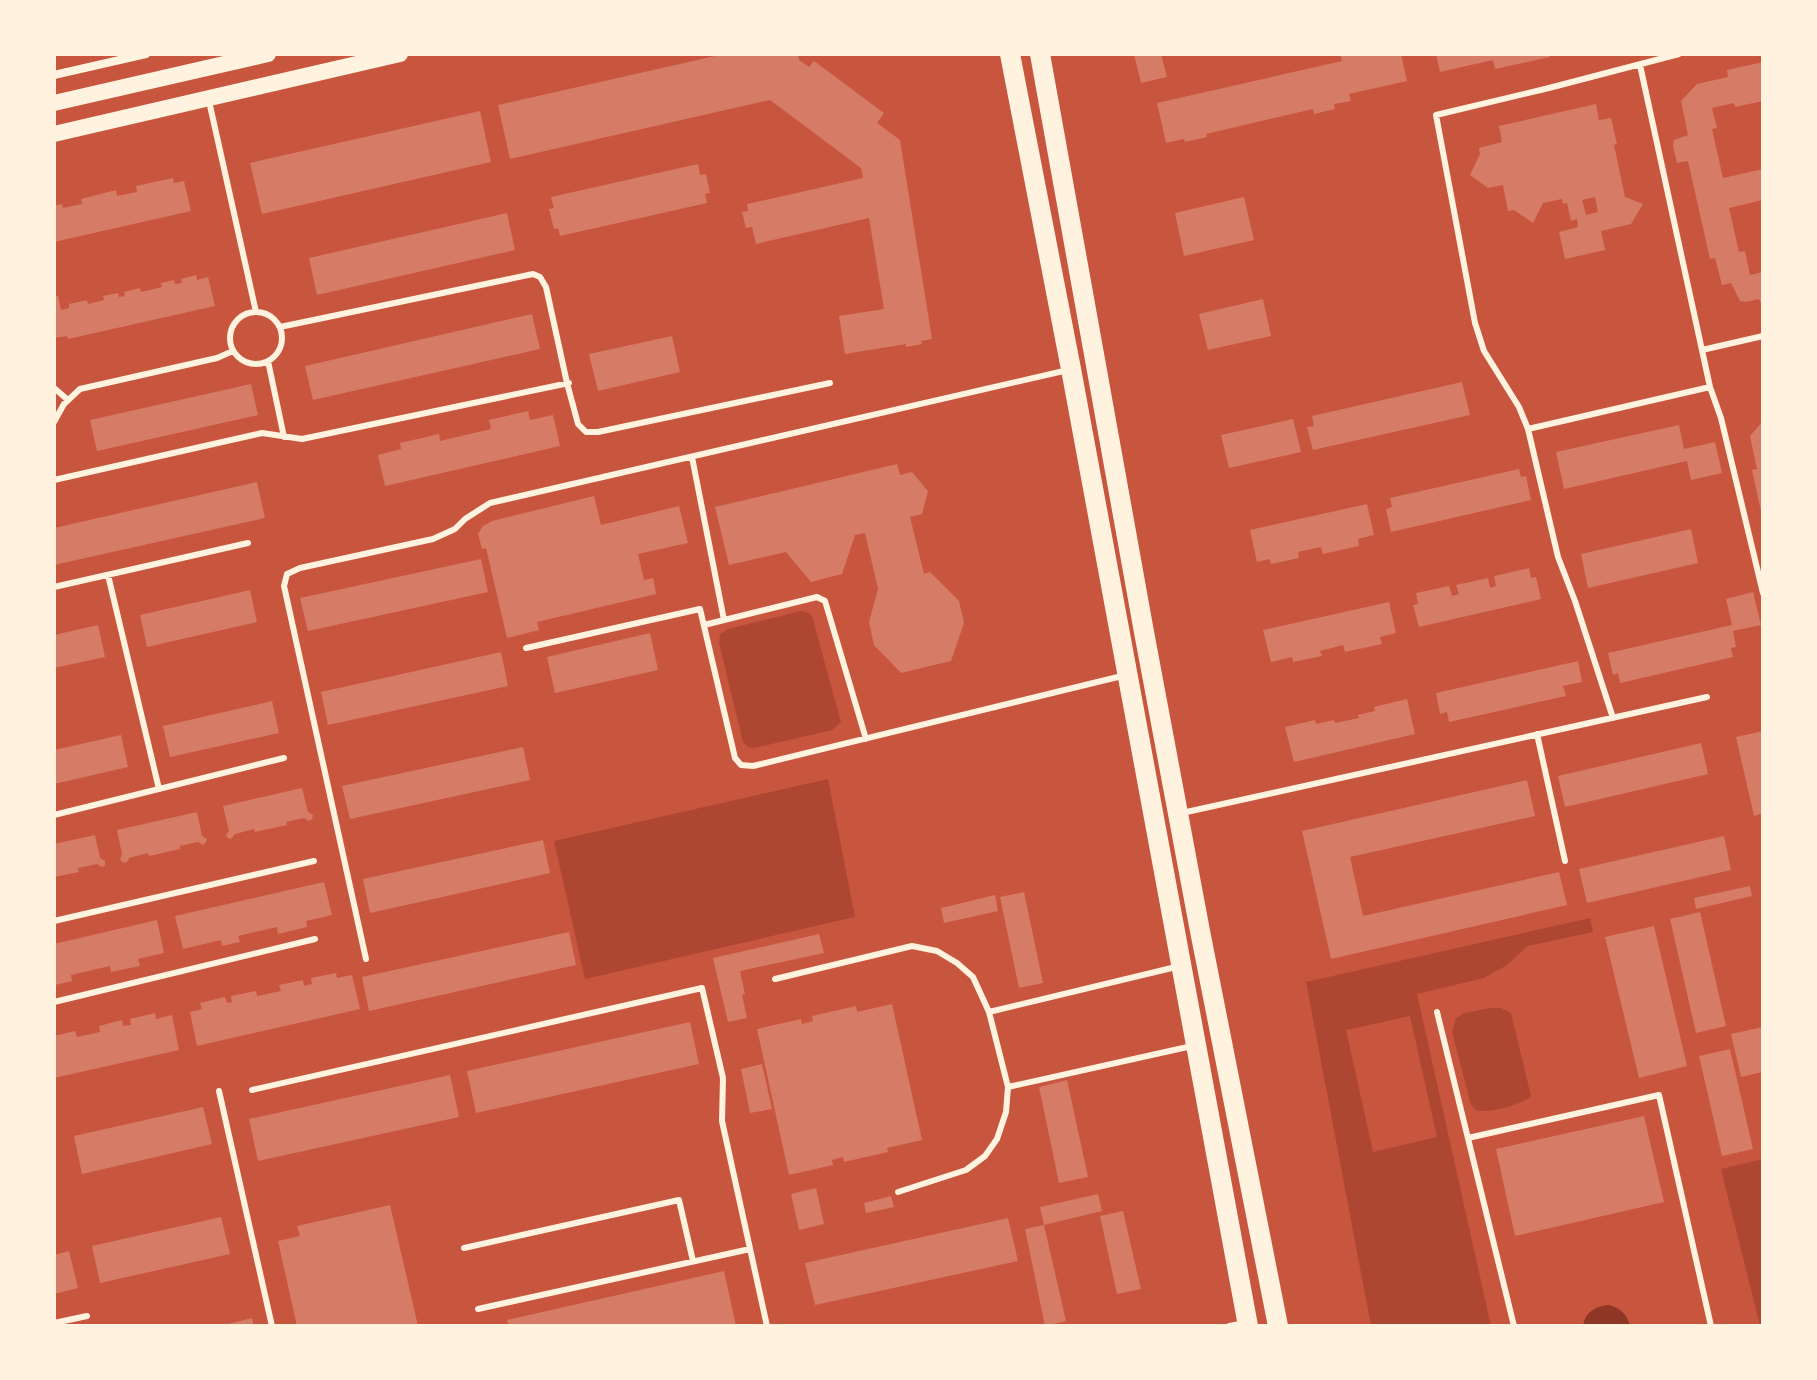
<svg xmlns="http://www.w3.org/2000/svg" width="1817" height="1380" viewBox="0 0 1817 1380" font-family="Poppins,sans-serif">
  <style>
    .green { fill: #ae4732; fill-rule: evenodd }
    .water { fill: #8f3625 }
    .building { fill: #d67c66; fill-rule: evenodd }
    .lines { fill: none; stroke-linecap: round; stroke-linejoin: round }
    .service { stroke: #fff3e0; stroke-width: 6 }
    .minor { stroke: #fff3e0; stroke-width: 8 }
    .secondary { stroke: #fff3e0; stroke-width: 16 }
    .primary { stroke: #fff3e0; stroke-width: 20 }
  </style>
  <rect width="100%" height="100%" fill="#c8553d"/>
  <!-- green -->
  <path class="green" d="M801,611L809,613L812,616L841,722L832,730L754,748L748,747L743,742L719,643L720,634L728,629Z
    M828,779L855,917L585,979L554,841Z
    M1590,918L1593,932L1528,946L1507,965L1484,978L1417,994L1491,1326H1371L1306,982ZM1410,1016L1437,1137L1373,1152L1346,1030Z
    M1490,1008H1501L1511,1013L1531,1096C1524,1104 1493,1112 1482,1111C1475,1111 1475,1109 1471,1105L1452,1032L1456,1018L1465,1013Z
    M1763,1159V1326H1760L1721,1169Z"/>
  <!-- water -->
  <path class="water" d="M1609,1305C1620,1308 1627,1314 1630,1326H1583C1585,1312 1595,1306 1609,1305Z"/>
  <!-- building -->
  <path class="building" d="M724,54H798L799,60L809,67L814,61L884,113L877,123L900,140L932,339L921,341L922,344L906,347V344L845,354L839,316L884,309L869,218L756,244L752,227L746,228L742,212L748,211L747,204L863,178L861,168L770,100L510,159L498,105Z
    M1134,54H1161L1167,77L1141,83Z
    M1340,54H1401L1407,81L1349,94L1351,101L1334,104L1335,109L1314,114L1313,109L1206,134L1207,137L1185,142L1184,139L1166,143L1157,103L1342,61Z
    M1436,54H1549L1550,57L1495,69L1493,60L1440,72Z
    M1763,62V101L1735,107L1734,103L1712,108L1717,128L1712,129L1723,178L1763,169V200L1729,208L1739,252L1745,251L1750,275L1763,272V301L1760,302L1759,299L1746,302L1740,301L1731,283L1722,285L1715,258L1710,259L1688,161L1677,163L1673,146L1674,140L1688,135L1681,101L1697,84L1728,77L1727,70Z
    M1596,104L1599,120L1611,118L1617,144L1614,145L1625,197L1643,204L1631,224L1601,231L1605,250L1565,259L1559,232L1578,227L1577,219L1571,221L1567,203L1563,204L1562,199L1543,203L1533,223L1514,210L1508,211L1503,185L1488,188L1470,175L1480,154L1479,148L1502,142L1499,126ZM1595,197L1598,212L1586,215L1582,200Z
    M480,111L491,162L262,214L250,163Z
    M698,164L700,175L706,174L710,193L705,194L707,203L560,236L558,228L554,229L549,209L554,208L551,197Z
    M173,178L174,183L184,181L191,211L54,242V206L62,204L63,208L82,204L81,199L116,190L117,196L137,192L136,186Z
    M1244,197L1254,240L1184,256L1175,213Z
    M507,213L515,250L317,295L309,258Z
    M196,275L197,280L208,277L215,306L68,339L67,336L54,338V297L58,296L61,310L69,308V304L87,300L88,304L104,300L103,296L118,293L119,297L125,296L124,292L140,288L141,292L162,287L161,283L174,280L175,284L182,283L181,279Z
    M1263,299L1271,336L1208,350L1199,314Z
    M532,314L540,349L313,400L305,366Z
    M672,336L680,372L598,391L589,354Z
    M1462,382L1470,415L1313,450L1307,427L1314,426L1312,416Z
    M251,384L258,415L97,451L90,420Z
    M528,411L530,420L553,415L560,446L385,486L378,455L401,449L400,443L439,434L440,441L491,429L489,420Z
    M1293,419L1301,452L1229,468L1221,435Z
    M1763,421V516H1762L1752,470L1757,469L1750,436Z
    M1679,425L1684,449L1715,442L1722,473L1691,480L1687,461L1564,489L1556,452Z
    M897,464L900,475L912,472L928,491L922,514L910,517L924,574L930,572L959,601L964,623L951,661L901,673L874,645L869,622L878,589L865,533L855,535L842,574L811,582L786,552L729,565L715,507Z
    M1519,469L1521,477L1526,476L1531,500L1391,532L1386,509L1392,507L1390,498Z
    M257,482L265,518L54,565V528Z
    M594,496L601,525L679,506L688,543L638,554L644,580L653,578L656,594L537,622L539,630L507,638L486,548L482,549L478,534L483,526L492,521Z
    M1367,504L1374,535L1358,539L1359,546L1323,554L1321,547L1298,552L1299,558L1271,564L1270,559L1257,562L1250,530Z
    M1691,529L1698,563L1588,588L1581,554Z
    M481,559L488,592L308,631L300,598Z
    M1529,568L1531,578L1536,577L1541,599L1419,627L1413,605L1418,604L1416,593L1449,586L1452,596L1459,594L1456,585L1488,578L1490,588L1496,586L1494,576Z
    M250,590L257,622L147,647L140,615Z
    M1753,592L1761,625L1733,631L1736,647L1731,648L1733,657L1620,683L1618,673L1613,675L1608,653L1732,625L1726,599Z
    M1389,602L1396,633L1380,637L1382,644L1345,652L1343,645L1320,651L1322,656L1293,662L1292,657L1271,662L1263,630Z
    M98,625L105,657L54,668V635Z
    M650,633L658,670L555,693L547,657Z
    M501,652L508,686L328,725L321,692Z
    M1578,661L1582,682L1563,686L1566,696L1449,722L1447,712L1440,714L1436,693Z
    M1407,699L1415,734L1294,762L1285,727L1315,720L1316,724L1334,720L1335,723L1359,718L1358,715L1375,711L1374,707Z
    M272,701L279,733L170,757L163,726Z
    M1763,731V813L1754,816L1736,737Z
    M121,735L128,767L54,784V750Z
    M1701,743L1708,774L1565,807L1558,776Z
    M523,747L530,780L350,819L342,786Z
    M1527,780L1535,816L1350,857L1363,916L1559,872L1567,905L1331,959L1302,831Z
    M302,788L308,812L313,815L312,819L309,821L304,818L286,822L287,825L255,832L254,829L235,834L231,839L228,838L226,835L229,831L223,806Z
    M197,812L202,836L207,839L206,842L203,845L198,842L180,846V849L149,856L148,853L129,858L128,861L125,863L122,862L120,859L122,854L117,830Z
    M95,835L100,858L105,861V865L102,867L97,864L78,868L79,872L54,877V844Z
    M1724,836L1731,870L1587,903L1579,869Z
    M543,840L550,873L370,913L363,879Z
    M324,882L332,915L306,921L307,927L278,934L277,927L238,936L240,942L222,946L221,940L183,949L175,916Z
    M1750,886L1752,896L1696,909L1694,898Z
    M1024,892L1043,983L1019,988L1000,897Z
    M995,895L998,911L944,923L941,908Z
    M1700,912L1726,1026L1696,1033L1670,919Z
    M157,920L164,953L138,959L140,966L111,972L110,966L71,975L72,981L55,985L54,944Z
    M1654,926L1687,1066L1639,1078L1605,937Z
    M569,932L576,965L369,1011L362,977Z
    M819,934L824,953L740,971L745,994L742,995L747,1018L728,1022L713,958Z
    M336,973L337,978L352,975L360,1009L197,1046L190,1012L202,1009L200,1003L225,997L227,1003L232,1002L231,996L256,991L257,996L281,991L279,985L303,980L304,986L312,984L311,978Z
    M892,1004L922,1140L887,1148L888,1152L844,1162L843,1157L832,1160L833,1165L789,1175L757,1029L801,1019L802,1024L813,1021L812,1016L856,1006L857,1012Z
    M155,1013L156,1019L172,1015L179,1050L54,1078V1036L75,1031L77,1037L100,1032L99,1026L122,1020L123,1026L131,1025L130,1019Z
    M690,1022L699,1064L476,1113L467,1071Z
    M1763,1027V1072L1741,1077L1731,1034Z
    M1730,1049L1753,1149L1722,1156L1699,1056Z
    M762,1064L772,1109L750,1113L741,1069Z
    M450,1075L459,1117L258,1161L249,1119Z
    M1067,1080L1088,1177L1059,1183L1039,1087Z
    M203,1107L212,1144L82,1174L74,1136Z
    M1644,1116L1664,1202L1515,1236L1496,1149Z
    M816,1188L824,1224L799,1230L791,1194Z
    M1098,1194L1102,1211L1044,1225L1040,1207Z
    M891,1196L894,1207L866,1213L864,1203Z
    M390,1205L418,1326H297L278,1241L300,1236L297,1226Z
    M1123,1211L1141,1289L1117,1294L1100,1216Z
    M221,1217L230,1254L100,1283L92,1246Z
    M1008,1218L1018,1261L815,1305L805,1263Z
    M1044,1225L1066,1321L1045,1326L1025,1229Z
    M69,1251L78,1288L54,1294V1255Z
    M724,1271L736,1326H509L507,1320Z
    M252,1318L254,1326H224V1325Z"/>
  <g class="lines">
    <!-- service -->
    <path class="service" d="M1640,65L1710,387L1721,418L1763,593
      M209,101L256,312
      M230 338a26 26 0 1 1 52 0a26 26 0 1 1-52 0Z
      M280,327L533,274L540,277L546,287L567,383L578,424L586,432H598L830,383
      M1702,350L1763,336
      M268,361L284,437
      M54,388L68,400
      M54,422L64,404L80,389L217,358L233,351
      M1528,429L1710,387
      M692,457L724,620
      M54,480L262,433L302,439L569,383
      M108,575L159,789
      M54,587L248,543
      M704,625L817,597L825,601L866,739
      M526,648L700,609L735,758L741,765L753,766L1122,676
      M1613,718L1575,601L1558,557L1528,429L1519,407L1484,351L1475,323L1436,115L1549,88L1679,54
      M1537,734L1565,861
      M1182,813L1707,697
      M54,815L284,758
      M54,921L314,861
      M366,959L284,586L287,574L300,568L433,539L455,529L465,519L490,503L1068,370
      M775,979L912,946L937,951L957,963L973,977L989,1012L1008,1087L1006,1112L997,1139L985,1156L966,1170L898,1192
      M54,1002L315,939
      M989,1012L1180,966
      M1437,1012L1514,1326
      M1008,1087L1192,1046
      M252,1090L702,988L723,1078L722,1121L767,1326
      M219,1091L272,1326
      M1468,1138L1659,1095L1711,1326
      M464,1248L679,1200L693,1261
      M478,1309L750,1249
      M54,1323L87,1316
      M1229,1326L1246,1323"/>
    <!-- minor -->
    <path class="minor" d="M54,75L146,54"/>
    <!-- secondary -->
    <path class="secondary" d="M54,103L268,54
      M54,134L400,54"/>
    <!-- primary -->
    <path class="primary" d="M1010,54L1071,369L1248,1326
      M1040,54L1144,632L1200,931L1278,1326"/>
  </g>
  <!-- border -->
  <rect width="1817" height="1380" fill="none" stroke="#fff3e0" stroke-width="112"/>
</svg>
